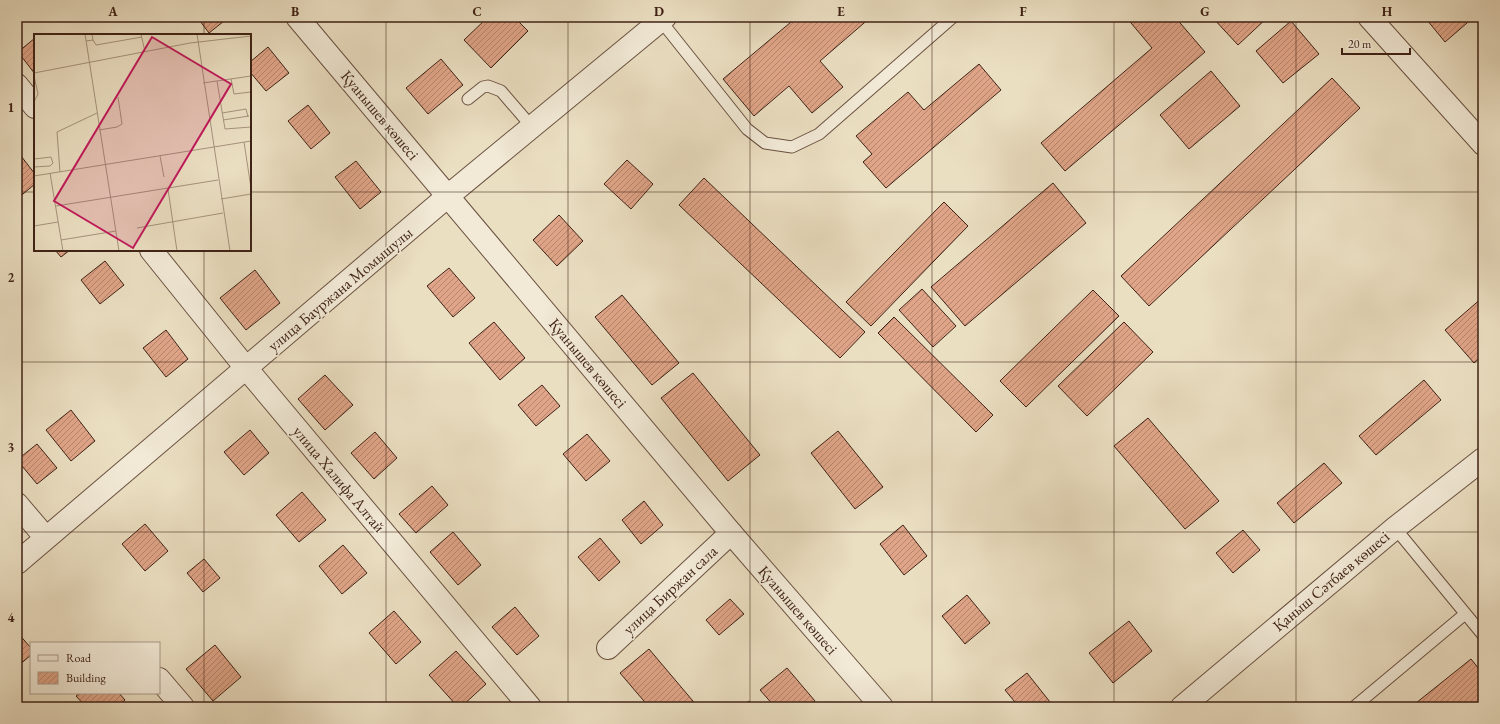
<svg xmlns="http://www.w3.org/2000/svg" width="1500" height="724" viewBox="0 0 1500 724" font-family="'EB Garamond',serif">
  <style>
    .building { fill: url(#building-hatch); stroke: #3f2216 }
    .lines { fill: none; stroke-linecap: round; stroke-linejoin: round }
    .service-casing { stroke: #6a5141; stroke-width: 13 }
    .minor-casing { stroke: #6a5141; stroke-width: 24 }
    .tertiary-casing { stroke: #6a5141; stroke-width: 24 }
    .service { stroke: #f2ead7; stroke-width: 11 }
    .minor { stroke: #f2ead7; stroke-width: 22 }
    .tertiary { stroke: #f2ead7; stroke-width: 22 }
    .grid { fill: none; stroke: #3f2216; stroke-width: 1; stroke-opacity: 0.55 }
    .labels { text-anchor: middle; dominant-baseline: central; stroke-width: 3.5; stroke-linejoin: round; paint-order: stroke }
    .street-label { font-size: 16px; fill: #3f2216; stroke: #f2ead7 }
    .inset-road { fill: none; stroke: #a6937d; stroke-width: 1 }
    .view { fill: #c2185b; fill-opacity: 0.15; stroke: #c2185b; stroke-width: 2 }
    .inset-edge { fill: none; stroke: #3f2216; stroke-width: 2 }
    .neatline { fill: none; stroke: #3f2216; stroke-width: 1.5 }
    .grid-label { font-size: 13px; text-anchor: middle; font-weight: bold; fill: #3f2216 }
  </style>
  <defs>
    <pattern id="building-hatch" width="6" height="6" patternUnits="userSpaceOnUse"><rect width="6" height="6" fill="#e0a588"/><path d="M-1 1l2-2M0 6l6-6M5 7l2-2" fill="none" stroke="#b7866e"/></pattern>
  </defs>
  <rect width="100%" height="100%" fill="#ebdfc2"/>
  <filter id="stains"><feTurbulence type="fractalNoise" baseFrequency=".005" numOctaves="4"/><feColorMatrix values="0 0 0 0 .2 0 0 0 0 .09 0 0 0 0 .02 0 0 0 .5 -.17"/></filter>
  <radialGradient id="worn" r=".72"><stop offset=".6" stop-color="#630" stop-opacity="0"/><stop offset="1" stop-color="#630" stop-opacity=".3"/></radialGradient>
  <!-- building -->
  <path class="building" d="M197,17H229L209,33Z
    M488,17H514L528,31L491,68L464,40Z
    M797,17H871L820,61L843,87L812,113L789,86L754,116L723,79Z
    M1126,17H1175L1205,52L1065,171L1041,143L1152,48Z
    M1212,17H1268L1238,45Z
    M1430,17H1474L1445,42L1427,20Z
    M1291,21L1319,54L1283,83L1256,51Z
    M35,38V74L18,52Z
    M268,47L289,73L266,91L250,72V62Z
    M441,59L463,85L428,114L406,88Z
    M979,64L1001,90L886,188L863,162L872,154L856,136L908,92L924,110Z
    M1211,71L1240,106L1189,149L1160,115Z
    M1332,78L1360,108L1149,306L1121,276Z
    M308,105L330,133L311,149L288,121Z
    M21,156L35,174V184L17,199V159Z
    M627,160L653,184L631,209L604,184Z
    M356,161L381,192L360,209L335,177Z
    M704,178L865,332L840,358L679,205Z
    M1053,183L1086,223L965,326L931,287Z
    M944,202L968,226L871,326L846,302Z
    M559,215L583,241L557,266L533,240Z
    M55,250H70L61,257Z
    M105,261L124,285L100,304L81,280Z
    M449,268L475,298L453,317L427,286Z
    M255,270L280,303L246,330L220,298Z
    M922,289L956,326L933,347L899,310Z
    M1093,290L1119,316L1026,407L1000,381Z
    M622,295L679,363L652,385L595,317Z
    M1483,297V355L1474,363L1445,330Z
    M894,317L993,415L976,432L878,333Z
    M494,322L525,358L500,380L469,343Z
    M1124,322L1153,352L1087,416L1058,386Z
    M166,330L188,359L166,377L143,348Z
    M693,373L760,455L728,481L661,398Z
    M325,375L353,405L325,430L298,399Z
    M1424,380L1441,400L1376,455L1359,436Z
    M542,385L560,406L536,426L518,405Z
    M71,410L95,441L71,461L46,430Z
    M1148,418L1219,501L1185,529L1114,446Z
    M250,430L269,453L244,475L224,452Z
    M838,431L883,487L855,509L811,453Z
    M375,432L397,458L374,479L351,453Z
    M587,434L610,461L586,481L563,454Z
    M37,444L57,468L37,484L17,460Z
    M1324,463L1342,483L1294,523L1277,503Z
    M432,486L448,505L416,533L399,514Z
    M302,492L326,520L299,542L276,515Z
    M644,501L663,525L641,544L622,520Z
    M145,524L168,551L145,571L122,544Z
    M903,525L927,556L904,575L880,544Z
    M1243,530L1260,550L1233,573L1216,553Z
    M453,532L481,565L458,585L430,552Z
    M600,538L620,562L599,581L578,557Z
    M343,545L367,573L342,594L319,566Z
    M204,559L220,578L203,592L187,573Z
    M967,595L990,623L965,644L942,616Z
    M730,599L744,614L719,635L706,620Z
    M515,607L539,636L517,655L492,627Z
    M394,611L421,642L396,664L369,633Z
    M1129,621L1152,651L1113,683L1089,653Z
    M17,632L31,648V655L17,667Z
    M215,645L241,677L213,701L186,669Z
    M649,649L698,707H649L620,673Z
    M456,651L486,684L461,707H458L429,675Z
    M1471,659L1483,674V707H1411Z
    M787,668L815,701L808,707H775L760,690Z
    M1027,673L1054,707H1019L1005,690Z
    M80,693H119L125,700L117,707H86L76,696Z
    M749,701L754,707H741Z"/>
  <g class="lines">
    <defs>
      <path id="service" d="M661,21L747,129L765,143L792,147L819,134L953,17
        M468,99L483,87L488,86L501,91L532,127
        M1395,528L1483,635
        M1354,707L1465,614"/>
      <path id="minor" d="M1369,17L1483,144
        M17,85L35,107
        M151,250L246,368L530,707
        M17,504L46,538
        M17,563L448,196L665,17
        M608,648L731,533
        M159,679L183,707"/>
      <path id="tertiary" d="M297,17L731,533L882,707
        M1182,707L1395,528L1483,459"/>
    </defs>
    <!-- service casing -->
    <use href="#service" class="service-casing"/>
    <!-- minor casing -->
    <use href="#minor" class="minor-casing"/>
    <!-- tertiary casing -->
    <use href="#tertiary" class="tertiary-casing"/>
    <!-- service -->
    <use href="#service" class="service"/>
    <!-- minor -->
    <use href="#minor" class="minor"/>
    <!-- tertiary -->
    <use href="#tertiary" class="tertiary"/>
  </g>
  <!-- grid -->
  <path class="grid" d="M204,17V35M386,17V707M568,17V707M750,17V707M932,17V707M1114,17V707M1296,17V707M17,192H35M250,192H1483M204,250V707M17,362H1483M17,532H1483"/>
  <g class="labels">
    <!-- street labels -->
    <g class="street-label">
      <text transform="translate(380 115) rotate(50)">Қуанышев көшесі</text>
      <text transform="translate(340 289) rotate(-40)">улица Бауржана Момышулы</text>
      <text transform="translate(588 363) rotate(50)">Қуанышев көшесі</text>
      <text transform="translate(339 479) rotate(50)">улица Халифа Алтай</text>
      <text transform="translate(1331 581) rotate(-40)">Қаныш Сәтбаев көшесі</text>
      <text transform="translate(670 590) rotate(-43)">улица Биржан сала</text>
      <text transform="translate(798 610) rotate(49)">Қуанышев көшесі</text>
    </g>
  </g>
  <!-- overview -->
  <g transform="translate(34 34)">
    <rect width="217" height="217" fill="#ebdfc2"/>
    <path class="inset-road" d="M51,0L85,217M107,0L111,18M163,0L196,217M59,6L62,11L108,3M52,7L59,6L58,0M0,39L156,9L217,2M0,42L4,60L0,68M197,45L200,60L217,58M183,47L191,95L217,93M169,49L217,42M188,79L212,75L214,83M189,86L215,82M65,96L83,93L88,90L84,63M210,108L217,154M126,122L130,143M0,125L17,123L19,129L16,132L0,133M26,138L23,98L63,79M16,139L29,217M0,142L217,107M134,155L143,217M187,165L217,160M22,172L184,146M0,192L24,188M103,194L189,179M27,206L82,197"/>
    <path class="view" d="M118,3L197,50L99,214L20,167Z"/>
    <rect width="217" height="217" class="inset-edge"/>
  </g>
  <!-- margin -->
  <rect width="1500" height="724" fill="none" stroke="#ebdfc2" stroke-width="44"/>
  <!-- legend -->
  <rect x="30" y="642" width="130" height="52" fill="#f2ead7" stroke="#aa9a8a"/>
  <rect x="38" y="655" width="20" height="6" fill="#f2ead7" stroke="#aa9a8a"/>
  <text x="66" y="662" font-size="12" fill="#3f2216">Road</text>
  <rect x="38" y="672" width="20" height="12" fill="url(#building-hatch)" stroke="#aa9a8a"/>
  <text x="66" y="682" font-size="12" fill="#3f2216">Building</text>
  <!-- scale -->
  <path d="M1342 48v6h68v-6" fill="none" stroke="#3f2216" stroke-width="2"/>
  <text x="1348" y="48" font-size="12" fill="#3f2216" stroke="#f2ead7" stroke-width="3" paint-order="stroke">20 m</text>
  <rect x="22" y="22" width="1456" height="680" class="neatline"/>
  <g class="grid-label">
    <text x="113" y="16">A</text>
    <text x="295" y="16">B</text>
    <text x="477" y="16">C</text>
    <text x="659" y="16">D</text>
    <text x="841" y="16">E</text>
    <text x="1023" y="16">F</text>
    <text x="1205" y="16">G</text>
    <text x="1387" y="16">H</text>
    <text x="11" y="112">1</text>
    <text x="11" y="282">2</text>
    <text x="11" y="452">3</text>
    <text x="11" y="622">4</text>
  </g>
  <rect width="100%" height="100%" filter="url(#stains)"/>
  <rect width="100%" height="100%" fill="url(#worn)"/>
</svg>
